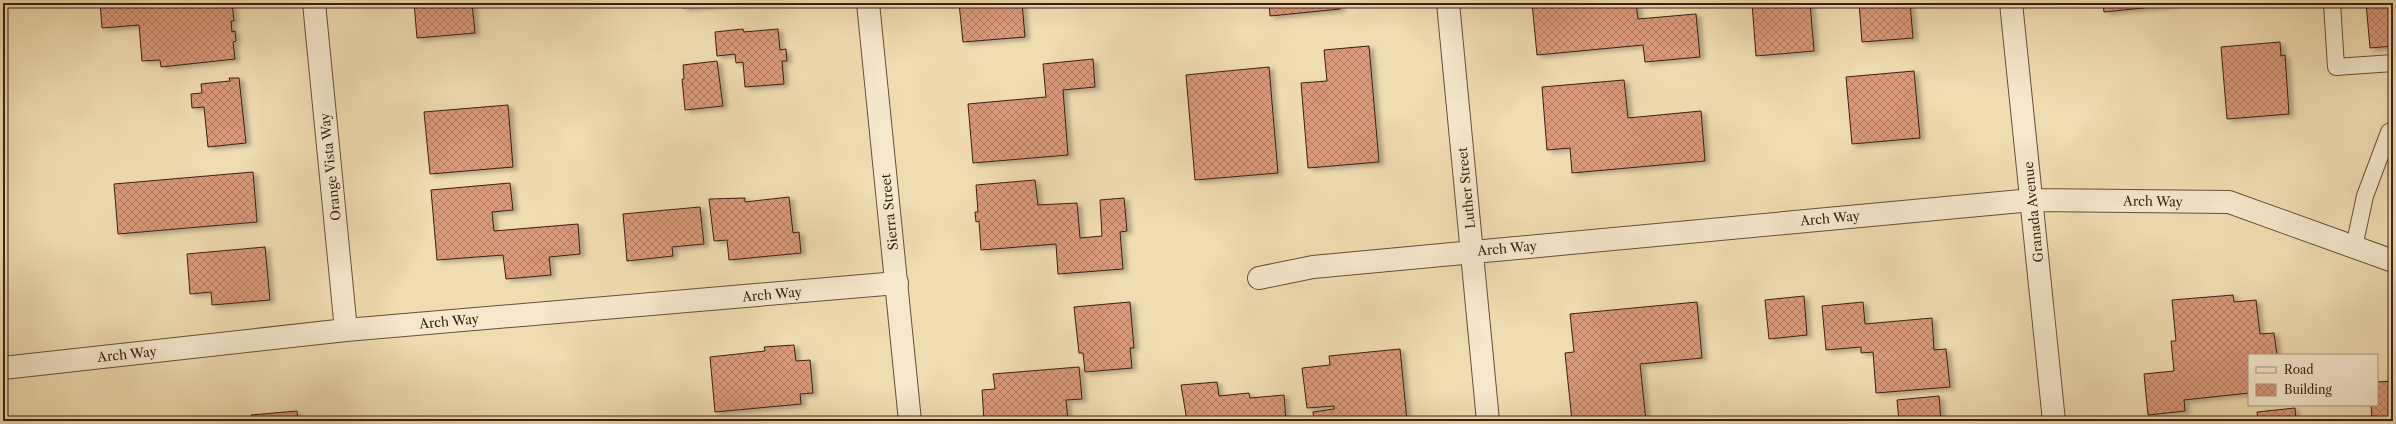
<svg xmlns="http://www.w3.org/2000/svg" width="2396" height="424" viewBox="0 0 2396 424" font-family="'Libre Caslon Text',serif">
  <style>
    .building { fill: url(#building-cross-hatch); stroke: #3c1f14; filter: url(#shadow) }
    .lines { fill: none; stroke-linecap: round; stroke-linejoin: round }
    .service-casing { stroke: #694e3b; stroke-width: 18 }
    .minor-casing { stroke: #694e3b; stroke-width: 24 }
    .tertiary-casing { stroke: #694e3b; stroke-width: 24 }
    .service { stroke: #f5e8cc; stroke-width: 16 }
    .minor { stroke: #f5e8cc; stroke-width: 22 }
    .tertiary { stroke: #f5e8cc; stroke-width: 22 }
    .labels { text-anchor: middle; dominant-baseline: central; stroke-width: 3.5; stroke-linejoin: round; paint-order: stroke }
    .street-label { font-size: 13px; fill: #3c1f14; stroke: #f5e8cc }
  </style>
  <defs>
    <pattern id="building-cross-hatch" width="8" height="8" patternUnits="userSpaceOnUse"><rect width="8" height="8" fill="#da997a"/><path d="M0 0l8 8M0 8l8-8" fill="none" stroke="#b27c63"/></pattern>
    <filter id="shadow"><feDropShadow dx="4.5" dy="2.5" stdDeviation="2" flood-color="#0004"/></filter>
  </defs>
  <rect width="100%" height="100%" fill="#f0dcb1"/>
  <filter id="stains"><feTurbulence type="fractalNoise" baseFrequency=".005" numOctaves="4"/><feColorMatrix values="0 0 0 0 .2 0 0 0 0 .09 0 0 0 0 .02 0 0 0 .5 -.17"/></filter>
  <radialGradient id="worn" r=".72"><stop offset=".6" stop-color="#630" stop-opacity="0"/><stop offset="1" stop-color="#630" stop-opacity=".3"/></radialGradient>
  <!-- building -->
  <path class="building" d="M100,3H232L234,21H231L232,32L235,31L236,41L233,42L235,59L161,67L160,60L142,61L139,25L102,28Z
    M414,3H472L475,33L417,38Z
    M683,3H739L683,8Z
    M959,3H1022L1025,37L963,42Z
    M1269,3H1340V9L1270,16Z
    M1532,3H1636L1638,19L1696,14L1700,57L1645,62L1643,45L1537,55Z
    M1752,3H1810L1814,51L1756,56Z
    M1859,3H1910L1913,38L1862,42Z
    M2103,3H2173V5L2104,12Z
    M2366,3H2393V46L2370,48Z
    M743,29L744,32L778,29L780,50L786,49L787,61H782L784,84L745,87L743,62L736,63L735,54L717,56L715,32Z
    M2280,42L2281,56L2285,55L2289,114L2227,119L2221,47Z
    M1369,46L1379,162L1308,168L1301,83L1327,81L1324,50Z
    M1093,59L1095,87L1063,90L1068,155L973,163L968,104L1046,97L1043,64Z
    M717,61L723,106L685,110L682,79H684L683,65Z
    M1269,67L1278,173L1195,180L1186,75Z
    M1914,71L1920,138L1852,144L1846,77Z
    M229,78H239L246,143L208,147L204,107L192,108L191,94L202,93L201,84L230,81Z
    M1624,80L1628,118L1701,111L1705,161L1572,173L1570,148L1547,150L1542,87Z
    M508,105L513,167L430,174L424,112Z
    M253,172L257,222L118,234L114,184Z
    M1035,180L1038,205L1077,203L1080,238L1102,236L1100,200L1124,198L1127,231L1120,232L1123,269L1058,274L1056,244L981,250L979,221L976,222L975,212H978L976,185Z
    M510,183L513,210L492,212L494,231L578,224L580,254L549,257L551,275L506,279L503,255L437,260L431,190Z
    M789,197L793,233L799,232L801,253L729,260L727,240L714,241L709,199L745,198V202Z
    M700,207L704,244L672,247L673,256L627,261L623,214Z
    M265,247L270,300L212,305L211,292L190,294L187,254Z
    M2233,295L2234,302L2256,300L2260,334L2274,333L2277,355H2249V393L2184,400L2185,411L2148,415L2144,374L2174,371L2171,341H2176L2172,300Z
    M1804,296L1807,335L1769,339L1765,300Z
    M1130,302L1134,348H1130L1132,368L1085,372L1083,353H1079L1074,307Z
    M1697,302L1702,358L1640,364L1646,421H1572L1565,353L1574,352L1570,314Z
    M1863,302L1865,324L1932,318L1934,350L1946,349L1950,387L1876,393L1873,352L1861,353V347L1826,350L1822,306Z
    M794,345L796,361L810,360L813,393L800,394L801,404L715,412L710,357L765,351L764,347Z
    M1400,349L1407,421H1314L1313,412L1334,409V406L1307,408L1302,368L1330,365L1329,356Z
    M1079,367L1082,399L1066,400L1068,421H984L982,390L995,389L993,374Z
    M2393,381V421H2372L2371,405H2377V382Z
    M1217,382L1219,396L1249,393L1250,398L1284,395L1286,421H1187L1181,385Z
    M1939,396L1941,421H1899L1897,400Z
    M2295,408L2296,421H2258L2257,412Z
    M297,411L298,421H251V415Z"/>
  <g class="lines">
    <defs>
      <path id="service" d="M2332,3L2336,67L2393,63
        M2354,247L2365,196L2389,132L2393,130"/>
      <path id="minor" d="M314,3L346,330
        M1448,3L1488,421
        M2011,3L2054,421
        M1259,278L1313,267L2032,200L2229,202L2393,261
        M3,368L346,330L897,283"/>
      <path id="tertiary" d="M868,3L910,421"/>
    </defs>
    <!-- service casing -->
    <use href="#service" class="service-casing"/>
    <!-- minor casing -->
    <use href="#minor" class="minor-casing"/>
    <!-- tertiary casing -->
    <use href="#tertiary" class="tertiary-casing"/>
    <!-- service -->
    <use href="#service" class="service"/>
    <!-- minor -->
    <use href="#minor" class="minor"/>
    <!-- tertiary -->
    <use href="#tertiary" class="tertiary"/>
  </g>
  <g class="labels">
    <!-- street labels -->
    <g class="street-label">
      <text transform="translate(330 167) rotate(-96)">Orange Vista Way</text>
      <text transform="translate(1466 188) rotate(-96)">Luther Street</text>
      <text transform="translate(2153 201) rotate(1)">Arch Way</text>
      <text transform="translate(889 212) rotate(-96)">Sierra Street</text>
      <text transform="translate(2033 212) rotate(-96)">Granada Avenue</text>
      <text transform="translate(1830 218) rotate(-5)">Arch Way</text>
      <text transform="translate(1507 248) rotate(-5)">Arch Way</text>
      <text transform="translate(772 294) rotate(-5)">Arch Way</text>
      <text transform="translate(449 321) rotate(-5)">Arch Way</text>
      <text transform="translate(127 354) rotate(-6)">Arch Way</text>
    </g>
  </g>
  <!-- margin -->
  <rect width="2396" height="424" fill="none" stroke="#f0dcb1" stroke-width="16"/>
  <rect x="4" y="4" width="2388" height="416" fill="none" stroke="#3c1f14" stroke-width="2"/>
  <rect x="8" y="8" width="2380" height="408" fill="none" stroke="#3c1f14"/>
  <!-- legend -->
  <rect x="2248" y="354" width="130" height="52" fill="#f5e8cc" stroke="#ab9882"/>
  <rect x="2256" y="367" width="20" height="6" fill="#f5e8cc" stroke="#ab9882"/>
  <text x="2284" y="374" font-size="12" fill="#3c1f14">Road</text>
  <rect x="2256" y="384" width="20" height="12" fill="url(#building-cross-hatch)" stroke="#ab9882"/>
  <text x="2284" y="394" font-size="12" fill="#3c1f14">Building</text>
  <rect width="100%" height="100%" filter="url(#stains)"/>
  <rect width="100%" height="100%" fill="url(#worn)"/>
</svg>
